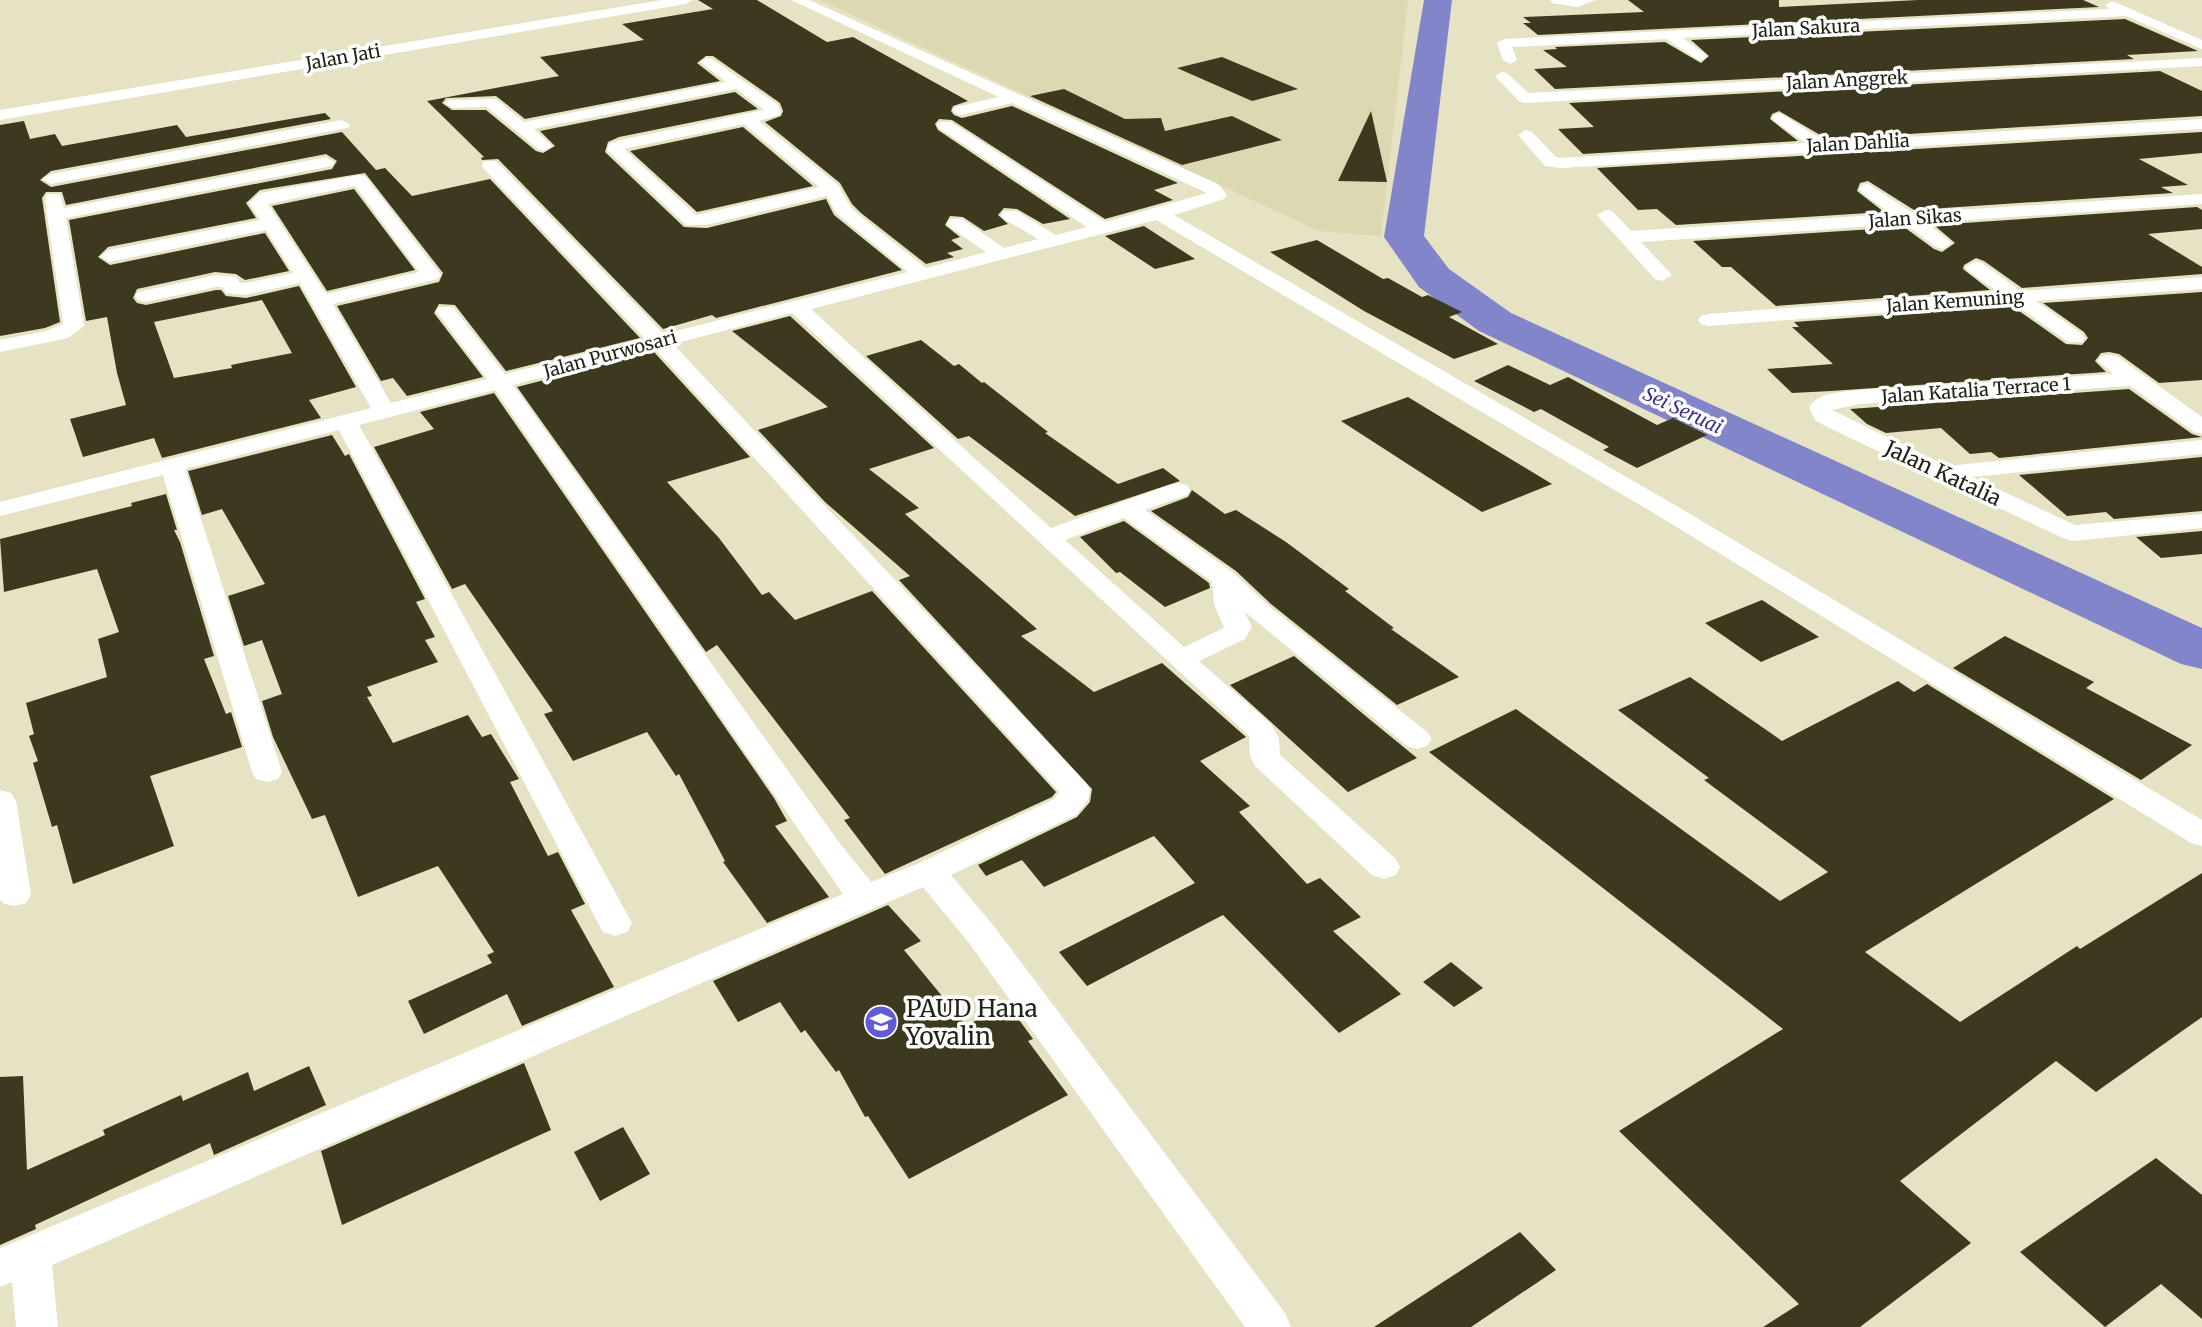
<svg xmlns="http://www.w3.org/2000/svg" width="2202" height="1327" viewBox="0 0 2202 1327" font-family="Merriweather,serif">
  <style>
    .built { fill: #dcd8b2 }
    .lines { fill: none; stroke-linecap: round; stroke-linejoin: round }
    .river { fill: #8385cb; fill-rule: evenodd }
    .building { fill: #3c391f; fill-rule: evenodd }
    .minor { fill: #fff; fill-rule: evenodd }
    .labels { text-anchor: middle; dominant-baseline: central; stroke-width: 7; stroke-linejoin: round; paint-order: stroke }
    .far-street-label { font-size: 18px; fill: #232217; stroke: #fff }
    .far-water-label { font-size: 19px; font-style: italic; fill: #3a3386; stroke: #fff }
    .street-label { font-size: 21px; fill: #232217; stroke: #fff }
    .near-poi-label { font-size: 24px; fill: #232217; stroke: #fff; text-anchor: start }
  </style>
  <rect width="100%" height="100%" fill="#e6e3c4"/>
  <!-- built -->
  <path class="built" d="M820,0H1408L1381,236L1319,231Z"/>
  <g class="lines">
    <!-- river -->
    <path class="river" d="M1424,0H1452L1424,236L1449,269L1511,313L2202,628V669L2181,664L1479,331L1419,287L1384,237Z"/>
  </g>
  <!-- building -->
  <path class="building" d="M698,0H757L827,42L853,37L968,101L953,106L951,111L954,115L962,118L1012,106L1178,183L1154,190L1173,200L1105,219L952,120L939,119L935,124L938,130L1070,219L1043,224L1017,209L1004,208L998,215L1008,224L984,231L963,217L950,216L945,225L960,237L951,240L963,249L947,253L954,257L926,264L861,213L852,204L840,183L765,122L781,116L783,111L780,103L713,56H706L697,63L720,81L525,119L496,96L446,98L442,103L452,110H486L536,151L543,153L555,146L540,131L735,92L758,109L619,137L608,142L605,152L684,227L707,228L826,199L834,215L902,270L716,318L712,315L663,329L498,159L482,160L481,158L484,157L427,101L559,76L540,57L644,40L622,24L713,9Z
    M1628,0H1779V7L1918,0H2083L2099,7L1538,35L1523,23H1531L1523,17L1644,12Z
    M2125,19L2198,51L2127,55L2134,59L1555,89L1534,69L1567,67L1543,50L1557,49L1555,47L1665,42L1701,63L1709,56L1691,40Z
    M1222,57L1298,89L1252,101L1177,68Z
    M2160,71L2202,91V116L1827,139L1779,111L1772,114L1770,119L1798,141L1583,154L1558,129L1594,127L1569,103Z
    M1064,89L1125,119L1161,118L1165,131L1232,116L1282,140L1182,165L1030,96Z
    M1371,111L1387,182L1338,181Z
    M325,113L331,119L51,171L40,180L51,187L342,132L376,170L385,168L412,196L490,179L640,338L506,371L455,305L439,304L434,313L483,377L407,396L393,378L381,381L337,306L439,282L443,273L365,173L260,190L246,203L256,218L108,247L98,257L110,265L265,233L289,271L245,280L236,274L215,272L137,289L133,298L137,303L146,305L216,290H221L226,296L246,298L299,286L356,387L309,400L321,418L162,458L154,438L83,457L70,419L126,405L117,373L107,317L86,321L69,220L332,169L337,161L326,154L66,205L62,192H46L42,198L60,322L45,328L0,336V125L24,121L30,139L55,134L62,146L177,125L186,137ZM262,300L292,353L231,365L232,368L174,378L154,322Z
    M743,127L813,186L697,212L630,151Z
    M2202,132V153L2139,159L2188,185L2161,187L2173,193L1914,210L1868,181L1860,183L1857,191L1884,212L1676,225L1657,209L1638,210L1597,168Z
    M354,189L415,270L327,291L272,206Z
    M2197,207L2202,210V229L2148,234L2202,267V274L2022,288L1984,261L1976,258L1964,265L1963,269L1990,290L1776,306L1731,267H1722L1693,241L1904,227L1934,249L1942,252L1955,243L1934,225Z
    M1144,226L1195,259L1155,269L1105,236Z
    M1317,240L1383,279L1388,278L1422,297L1428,295L1462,312L1449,317L1498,344L1454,359L1364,311L1270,252Z
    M2202,292V380L2159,383L2119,354L2109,352L2101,353L2095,361L2106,372L1831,391L1792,393L1767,369L1833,364L1792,327H1799L1794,322L2012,306L2066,344L2082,345L2088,338L2084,332L2043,303Z
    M790,316L934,448L869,469L919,508L905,514L1037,629L1021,636L1094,692L1162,663L1246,737L1200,761L1250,806L1239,812L1307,884L1320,878L1361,917L1333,931L1401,994L1339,1033L1223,915L1087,986L1059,952L1195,883L1154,836L1044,887L1022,860L986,876L978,865L1077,817L1090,802L1092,789L899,580L910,576L825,502L758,430L828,407L732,331Z
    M921,340L954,366L959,364L982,383L984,382L1048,432L1045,433L1118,484L1163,468L1180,481L1075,516L969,436L958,439L866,356Z
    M654,352L750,457L667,482L719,538L762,595L769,592L795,620L872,591L1056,792L1052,797L885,874L844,820L850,818L717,645L706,652L517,387Z
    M1508,365L1550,385L1568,377L1657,425L1673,418L1707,435L1637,468L1603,450L1609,447L1541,409L1534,412L1474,381Z
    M2129,389L2192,434L2202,437L1999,458L1991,452L1970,454L1941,428L1886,433L1867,424L1850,409Z
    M494,393L774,798L787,821L775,826L829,897L767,923L723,862L725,861L679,774L676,776L647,732L573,761L544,714L553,711L465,584L452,589L374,447L434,429L420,412Z
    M1408,397L1426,408L1552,484L1482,512L1341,421Z
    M332,435L345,456L349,454L425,599L416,602L435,637L425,640L438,662L367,687L372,696L367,697L393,743L468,715L482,737L491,734L519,779L510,782L548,856L558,852L585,904L571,910L614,987L522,1026L507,994L424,1034L408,1001L492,963L487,955L494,952L438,866L358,897L325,815L312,819L273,737L262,701L282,694L262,640L244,646L228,596L265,584L222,509L202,515L188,471Z
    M2202,457V511L2114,519L2106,512L2067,516L2019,475Z
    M1192,490L1225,514L1236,510L1286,542L1349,589L1345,591L1394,628L1391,629L1459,677L1397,705L1271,604L1236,571L1151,511L1188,497Z
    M166,494L177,530H174L180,542L214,656L204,659L226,714L231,712L242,747L150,776L174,846L73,884L57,825L52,827L33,763L38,761L29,736L34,734L26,703L107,677L98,639L119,632L97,569L4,592L0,539L132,506L131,503Z
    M1124,521L1209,583L1210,588L1165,607L1120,572L1116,573L1080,537Z
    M2202,531V554L2161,558L2136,537Z
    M1762,600L1819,637L1761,662L1705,623Z
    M2005,636L2094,682L2086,688L2192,745L2141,780L1953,668Z
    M1294,656L1368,718L1417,758L1348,792L1230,685Z
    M1690,677L1782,741L1898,681L1914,692L1927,684L2114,799L1865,952L1960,1022L2077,946L2080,949L2202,873V1017L2096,1092L2056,1061L1900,1181L1971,1243L1860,1327H1763L1799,1304L1619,1131L1783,1029L1429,752L1516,709L1780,901L1828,872L1704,780L1709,778L1618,710Z
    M888,905L921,941L904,950L966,1025L1009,1006L1033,1039L1028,1041L1068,1095L909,1179L868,1116L865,1117L839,1070L836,1072L805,1030L801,1033L780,1002L738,1022L713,981Z
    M1451,962L1483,988L1454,1007L1423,982Z
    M524,1063L551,1130L342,1225L321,1151Z
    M309,1066L326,1105L214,1155L210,1143L35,1225L36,1229L0,1245V1077L23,1076L27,1170L105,1135L103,1130L181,1095L183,1101L248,1072L254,1091Z
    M623,1127L650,1174L600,1201L574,1152Z
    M2156,1158L2202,1195V1319L2161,1284L2105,1327L2020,1252Z
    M1520,1232L1556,1270L1471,1327H1374Z"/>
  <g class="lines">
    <!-- minor -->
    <path class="minor" d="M662,0H693L686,4L0,120V110Z
      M791,0H809L1218,184L1227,195L1224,199L1174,215L1680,508L2202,820V846L2191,843L1662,518L1156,220L811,309L1051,528L1169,485L1178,483L1187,485L1190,490L1187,495L1145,510L1234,573L1269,606L1427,732L1432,739L1427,746L1417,749L1407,746L1244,611L1252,627L1245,639L1199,661L1271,724L1279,738L1280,755L1396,859L1400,867L1396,875L1384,879L1372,875L1255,766L1250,756L1249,736L792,313L673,344L1086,783L1090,790L1088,800L1076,815L951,875L993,925L1285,1313L1291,1327H1245L969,943L923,887L52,1265L58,1327H16L12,1282L0,1287V1248L843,894L495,390L359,425L632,923L627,932L615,936L603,932L598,923L339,430L185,469L282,772L278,779L267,782L256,779L252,772L163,475L0,516V502L371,408L300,283L245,295L226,293L222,287H216L145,302L138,300L135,296L138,292L216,275L236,277L240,283H245L293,273L266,230L109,262L100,256L109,250L260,220L249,203L260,193L359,175L365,176L441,275L438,279L333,304L391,403L487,379L436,311L439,307H453L505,374L645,339L484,169L482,165L484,161H496L664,334L908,272L836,213L827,196L706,225H686L607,150L609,144L620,140L764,110L736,89L534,129L552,146L544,151L538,149L487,107L453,108L445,103L448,100L496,99L524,122L726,82L700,62L707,58L712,59L778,105L781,112L779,115L759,121L838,185L850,206L859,215L926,268L986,252L950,227L947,223L950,219H962L1004,248L1038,239L1004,219L1001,215L1004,211H1016L1056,235L1087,227L939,128L937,125L939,122H951L1105,222L1207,193L1012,103L961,115L955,113L953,110L955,107L999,97ZM744,124L819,187L696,215L624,149ZM355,186L419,272L326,294L268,204ZM655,349L1059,792L1054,799L917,864L871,882L838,841L513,385ZM1124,518L1212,582L1214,604L1224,628L1184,647L1065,540Z
      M1550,0H1596L1577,7L1552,3Z
      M2112,1L2202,40V49L2126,16L1683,38L1705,54L1707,57L1700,61L1666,39L1512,47L1517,60L1510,64L1503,60L1497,43L1504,39L2110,9L2105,5Z
      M2202,58V66L1524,103L1519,101L1495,76L1502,72L1507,73L1528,93Z
      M1780,113L1826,142L2202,119V129L1561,168L1545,166L1518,135L1526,130L1532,132L1556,157L1561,158L1806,143L1774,121L1772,118L1774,115Z
      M342,120L350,125L348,128L51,184L42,179L51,174Z
      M326,157L334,162L332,166L66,218L84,326L68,338L0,352V340L46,331L63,324L47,215L45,198L48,194H60L64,208Z
      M1868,184L1913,213L2202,194V204L1927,223L1952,243L1943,249L1936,247L1905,224L1641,242L1672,275L1662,281L1655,279L1597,215L1606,210L1612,211L1631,231L1891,214L1862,193L1859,189L1862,185Z
      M1975,261L1982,263L2021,291L2202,277V289L2036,301L2082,334L2085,338L2082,342H2068L2013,303L1708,326L1701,324L1698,320L1701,316L1708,314L1998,292L1968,271L1965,267Z
      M2109,355L2117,356L2202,417V434L2194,432L2130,386L1859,404L1832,410L1947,466L2202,440V454L1972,477L2075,525L2202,514V528L2072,541L2063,538L1827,427L1815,420L1809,407C1819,392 1843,392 1859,390L2113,374L2098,361L2101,356Z
      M0,790L11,793L16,801L31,894L26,903L14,906L2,903L0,899Z"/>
  </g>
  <!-- icons -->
  <defs>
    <symbol id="school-disc" viewBox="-11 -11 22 22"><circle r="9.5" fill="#635bd4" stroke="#fff"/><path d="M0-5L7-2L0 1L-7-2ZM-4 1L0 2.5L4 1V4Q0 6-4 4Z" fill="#fff"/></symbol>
  </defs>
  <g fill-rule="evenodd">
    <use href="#school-disc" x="862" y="1003" width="38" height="38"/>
  </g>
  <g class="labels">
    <!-- far-street labels -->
    <g class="far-street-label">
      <text transform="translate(1806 28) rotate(-3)">Jalan Sakura</text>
      <text transform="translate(343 57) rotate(-10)">Jalan Jati</text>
      <text transform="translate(1847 80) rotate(-3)">Jalan Anggrek</text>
      <text transform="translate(1858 143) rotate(-3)">Jalan Dahlia</text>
      <text transform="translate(1915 218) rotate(-4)">Jalan Sikas</text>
      <text transform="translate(1955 301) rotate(-4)">Jalan Kemuning</text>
      <text transform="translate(610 354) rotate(-15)">Jalan Purwosari</text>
      <text transform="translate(1976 390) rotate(-4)">Jalan Katalia Terrace 1</text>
    </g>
    <!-- far-water labels -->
    <g class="far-water-label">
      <text transform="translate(1683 410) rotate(25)">Sei Seruai</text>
    </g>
    <!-- street labels -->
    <g class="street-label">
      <text transform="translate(1943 473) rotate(25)">Jalan Katalia</text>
    </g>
    <!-- near-poi labels -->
    <g class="near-poi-label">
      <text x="906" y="1008">PAUD Hana<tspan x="906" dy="28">Yovalin</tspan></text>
    </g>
  </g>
</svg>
